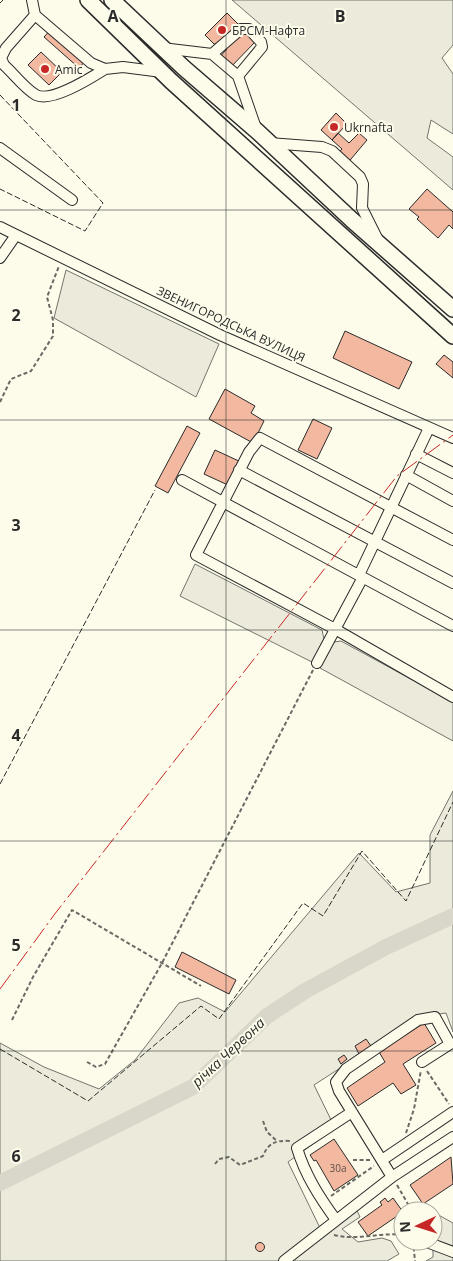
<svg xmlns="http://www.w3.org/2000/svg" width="453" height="1261" viewBox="0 0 453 1261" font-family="'Open Sans',sans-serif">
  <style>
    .green { fill: #ecebdb; stroke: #74746e }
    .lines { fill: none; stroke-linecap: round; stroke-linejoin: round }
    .river { stroke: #d8d7c9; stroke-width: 16 }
    .building { fill: #f2b8a0; stroke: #2b2b2b }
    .minor-casing { stroke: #2b2b2b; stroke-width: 12 }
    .highway-casing { stroke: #2b2b2b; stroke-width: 18 }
    .path { stroke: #6a6964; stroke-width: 2; stroke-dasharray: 4 2.5; stroke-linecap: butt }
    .minor { stroke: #fdfbea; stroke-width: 10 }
    .highway { stroke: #fdfbea; stroke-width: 15 }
    .fence { stroke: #2b2b2b; stroke-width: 1; stroke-dasharray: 6 2.5; stroke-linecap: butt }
    .power { stroke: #c62828; stroke-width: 1; stroke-dasharray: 18 4 2.5 4; stroke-linecap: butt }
    .grid { fill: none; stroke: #2b2b2b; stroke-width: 1; stroke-opacity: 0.55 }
    .poi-dot { fill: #c62828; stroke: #fdfbea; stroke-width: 2 }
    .labels { text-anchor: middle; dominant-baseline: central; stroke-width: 4; stroke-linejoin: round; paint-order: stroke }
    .number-label { font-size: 10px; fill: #5d4e48 }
    .poi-label { font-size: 12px; fill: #2b2b2b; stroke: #fdfbea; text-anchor: start }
    .street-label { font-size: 12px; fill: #2b2b2b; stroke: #fdfbea }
    .water-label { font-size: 14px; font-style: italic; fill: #2b2b2b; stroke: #fdfbea }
    .grid-label { font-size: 16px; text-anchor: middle; font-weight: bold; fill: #2b2b2b; stroke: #fdfbea; stroke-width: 4; stroke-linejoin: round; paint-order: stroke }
  </style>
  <rect width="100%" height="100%" fill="#fdfbea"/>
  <!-- green -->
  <path class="green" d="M232,0H453V45L442,58L453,74V134L431,120L427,138L453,157V190Z
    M66,270L219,344L196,397L54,318Z
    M195,564L322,630L324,639L312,662L180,596Z
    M341,641L453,702V741L320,668L334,642Z
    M453,791V1032L446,1013L419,1017L314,1085L335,1128L288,1162L322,1232L353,1202L360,1217L342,1229L358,1242L382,1238L391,1241L399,1254L387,1261H0V1043L44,1067L99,1089L135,1060L179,1003L198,998L225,1012L359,853L396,892L430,883V835Z
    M433,1212L453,1223V1261H426L433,1257Z"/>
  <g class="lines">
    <!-- river -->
    <path class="river" d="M0,1183L193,1087L267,1016L305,991L386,947L453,916"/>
  </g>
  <!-- building -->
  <path class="building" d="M227,13L238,24L218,44H214L205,35Z
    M53,27L87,59L79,68L44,37Z
    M245,30L256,41L227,71L216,61L227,49L220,42L225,37L232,44Z
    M41,52L62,72L49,85L28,65Z
    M336,113L347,124L332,140L321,130Z
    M338,133L349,143L359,133L367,140L346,165L336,156L342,149L332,140Z
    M427,189L453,212V229L449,225L438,238L417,219L419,217L409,209Z
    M345,331L412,362L399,389L333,358Z
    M444,355L453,362V378L436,364Z
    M225,389L255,406L251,413L264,421L253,443L209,419Z
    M313,419L332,428L317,459L298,450Z
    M187,426L200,433L168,493L155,486Z
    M215,450L241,462L230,486L204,474Z
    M182,952L236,980L229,994L175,967Z
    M424,1023L436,1043L403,1064L416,1085L401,1094L393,1083L358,1106L347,1088L385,1062L379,1052Z
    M366,1039L371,1046L359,1054L355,1046Z
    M344,1055L347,1059L341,1064L338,1059Z
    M334,1139L358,1175L334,1191L316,1160L314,1161L310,1155Z
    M451,1157L453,1184L423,1204L410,1185Z
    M385,1198L388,1202L393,1198L403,1212L368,1236L358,1222L382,1205L380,1202Z
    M255.5 1247a4.5 4.5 0 1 1 9 0a4.5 4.5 0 1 1-9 0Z"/>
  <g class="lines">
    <defs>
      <path id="minor" d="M32,0L35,15L91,63L105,69L123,67L162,72
        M35,15L6,48L1,58L4,65C14,74 25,89 36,95C52,103 92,77 105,69
        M162,48L212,54L241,29H249L261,42L262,47L238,76L257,131
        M212,54L238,76
        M269,143L322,147L332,151L360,177L363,184L362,208L377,238
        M0,148L72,200
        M0,227L220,335L453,438
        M0,258L16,235
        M416,454L453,473
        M239,470L453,583
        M406,475L453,501
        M182,480L453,626
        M453,540L260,438L249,452L196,555L335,629L453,697
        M359,575L429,428
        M317,663L362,579
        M382,1160L453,1112
        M392,1177L339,1091L336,1082L346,1069L418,1020L435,1017L450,1044L422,1062
        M336,1220C320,1198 305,1175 297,1148L352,1112
        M424,1241L453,1252
        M284,1261L392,1177L453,1137"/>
      <path id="highway" d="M88,0L171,81L453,336
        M112,0L184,68L258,132L352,220L453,309"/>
    </defs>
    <!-- minor casing -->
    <use href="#minor" class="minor-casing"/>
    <!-- highway casing -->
    <use href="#highway" class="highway-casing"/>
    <!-- path -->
    <path class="path" d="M0,402L11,379L31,371L53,336V320L47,297L59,266
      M12,1020L33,977L72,910L201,986
      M87,1062L96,1067L105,1064L162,963L313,670
      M427,1071L449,1104
      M263,1121L267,1132L277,1141
      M406,1133L414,1109L421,1070
      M353,1160H370
      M215,1164L219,1159L229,1157L240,1165L263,1156C268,1143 276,1140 290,1141
      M397,1185L412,1211
      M331,1196L374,1166
      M334,1235C358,1241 379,1232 403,1235
      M413,1241L415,1261"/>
    <!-- minor -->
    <use href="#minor" class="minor"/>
    <!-- highway -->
    <use href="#highway" class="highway"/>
    <!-- fence -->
    <path class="fence" d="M0,3L3,0
      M0,95L103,203L85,231L0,189
      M0,784L155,490
      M0,1049L88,1101L201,1006L219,1019L303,903L323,916L362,851L406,901L453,802"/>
    <!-- power -->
    <path class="power" d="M0,989L54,915L397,476L453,435"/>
  </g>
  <!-- grid -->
  <path class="grid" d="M226,0V1261M0,210H453M0,420H453M0,630H453M0,841H453M0,1051H453"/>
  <!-- markers -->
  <g class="poi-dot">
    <circle cx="222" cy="30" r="5"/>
    <circle cx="45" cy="69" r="5"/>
    <circle cx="334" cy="127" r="5"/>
  </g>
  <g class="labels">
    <!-- number labels -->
    <g class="number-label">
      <text x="338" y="1168">30а</text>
    </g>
    <!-- poi labels -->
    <g class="poi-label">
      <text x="232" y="30">БРСМ-Нафта</text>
      <text x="55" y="69">Amic</text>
      <text x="344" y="127">Ukrnafta</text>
    </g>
    <!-- street labels -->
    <g class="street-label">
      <text transform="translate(231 324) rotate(25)">ЗВЕНИГОРОДСЬКА ВУЛИЦЯ</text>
    </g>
    <!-- water labels -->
    <g class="water-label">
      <text transform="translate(228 1052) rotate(-43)">річка Червона</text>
    </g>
  </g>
  <g class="grid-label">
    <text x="113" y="22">A</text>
    <text x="340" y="22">B</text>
    <text x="16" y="111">1</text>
    <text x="16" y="321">2</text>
    <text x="16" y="531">3</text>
    <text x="16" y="741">4</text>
    <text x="16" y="951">5</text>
    <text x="16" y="1162">6</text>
  </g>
  <!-- north arrow -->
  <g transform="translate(418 1226) rotate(266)"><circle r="24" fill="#fdfbea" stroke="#a9a89e"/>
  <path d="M0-4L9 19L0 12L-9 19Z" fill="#c62828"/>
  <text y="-8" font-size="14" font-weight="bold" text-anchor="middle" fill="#2b2b2b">N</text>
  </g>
</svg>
